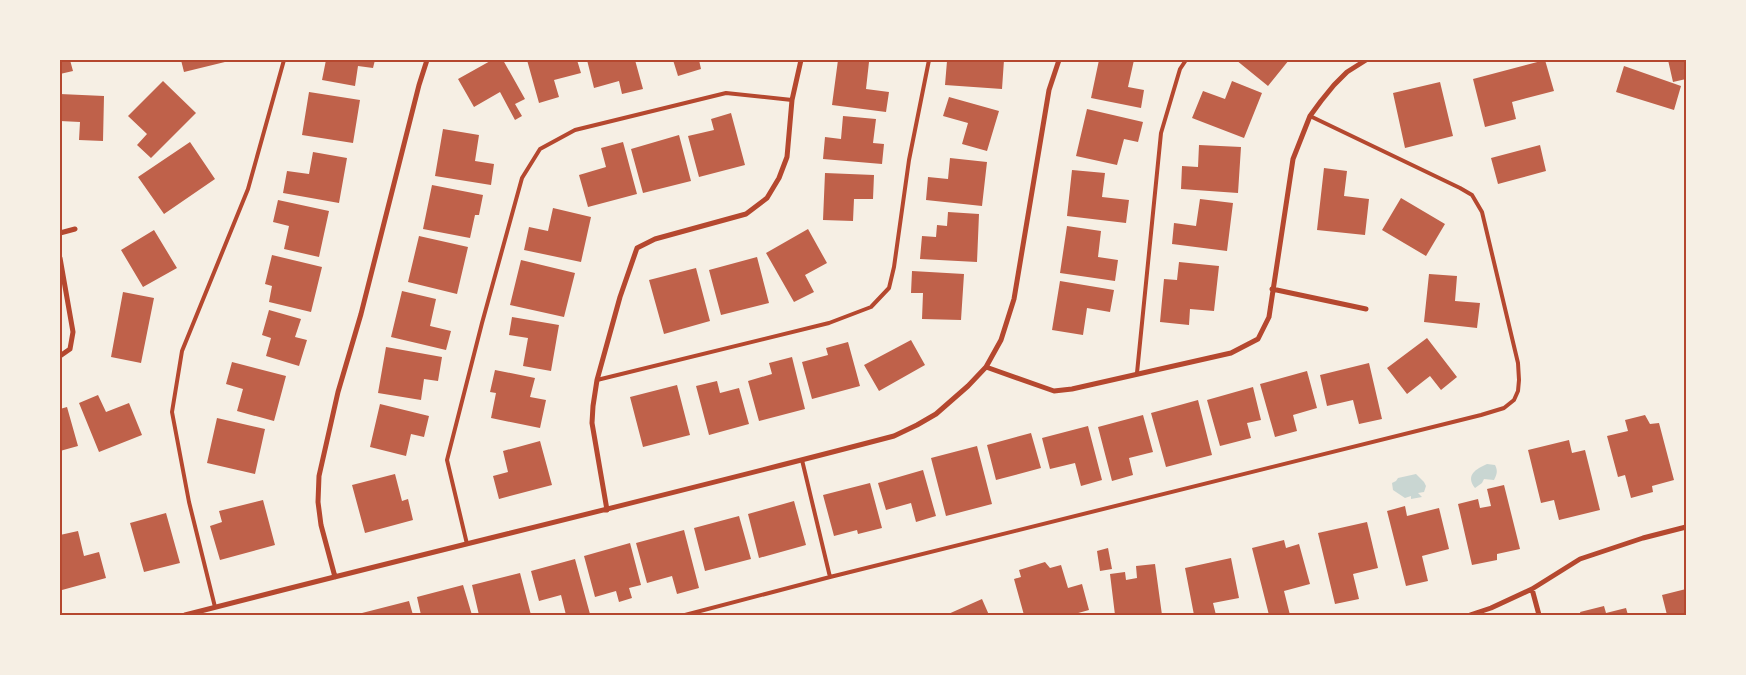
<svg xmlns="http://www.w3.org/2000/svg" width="1746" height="675" viewBox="0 0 1746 675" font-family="'Zilla Slab',serif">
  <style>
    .water { fill: #c9d6d2 }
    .building { fill: #bf614a }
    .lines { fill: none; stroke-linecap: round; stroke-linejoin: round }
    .service { stroke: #b5482f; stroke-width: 4 }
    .minor { stroke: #b5482f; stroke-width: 5 }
    .neatline { fill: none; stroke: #b5482f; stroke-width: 2 }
  </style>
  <rect width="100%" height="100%" fill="#f6efe4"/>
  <!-- water -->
  <path class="water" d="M1487,464L1495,465C1498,471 1497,474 1494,480L1484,479L1482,483L1475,488C1465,475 1476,469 1487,464Z
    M1416,474L1424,482L1426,486L1424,492L1418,493L1422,497L1411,499V496L1405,498L1393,490L1392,483L1396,481L1398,478Z"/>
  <!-- building -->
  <path class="building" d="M60,60H70L73,71L60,74Z
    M181,60H229V61L184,72Z
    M326,60H375L373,68L358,66L355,86L322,80Z
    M492,60H503L525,99L515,104L522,116L515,120L500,92L474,107L458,79Z
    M527,60H577L581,73L554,80L559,97L539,103Z
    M587,60H635L643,89L622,94L619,81L594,88Z
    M673,60H699L701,69L678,76Z
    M838,60L869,62L866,89L889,92L886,112L832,105Z
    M971,60H1004L1002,89L945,85L947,61L971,62Z
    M1099,60H1134L1128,87L1144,90L1141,108L1091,98Z
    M1236,60H1289L1268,86Z
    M1545,60L1554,91L1512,102L1516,119L1485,127L1473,79Z
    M1668,60H1686V79L1673,82Z
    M1624,66L1681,86L1674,110L1616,92Z
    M163,81L196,113L151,158L137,145L147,134L128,116Z
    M1232,81L1262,93L1244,138L1192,118L1203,91L1225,99Z
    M1440,82L1453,136L1405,148L1393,93Z
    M309,92L360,100L353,143L302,135Z
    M60,94L104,96L103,141L79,140L80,122L60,121Z
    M949,97L999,111L987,151L962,144L968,123L943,116Z
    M1087,109L1143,122L1138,142L1124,139L1117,165L1076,156Z
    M731,113L745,165L699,177L688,136L714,130L711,119Z
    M843,116L876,119L873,143L884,144L882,164L823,159L825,137L841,139Z
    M443,129L479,135L475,161L494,164L491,185L435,176Z
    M679,135L691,181L643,193L631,149Z
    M190,142L215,179L164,214L138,177Z
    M623,142L637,194L588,207L579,175L606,167L601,148Z
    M1199,145L1241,147L1238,193L1181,189L1182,166L1198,167Z
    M1540,145L1546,171L1498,184L1491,158Z
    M313,152L347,158L339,203L283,193L287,171L309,174Z
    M950,158L987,162L982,206L926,200L928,177L948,179Z
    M1324,168L1347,171L1344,196L1369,199L1365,235L1317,230Z
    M1072,170L1105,173L1102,197L1129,200L1126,223L1067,216Z
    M825,173L874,175L873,199H854L853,221L823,220Z
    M432,185L483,195L479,215H475L470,238L423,229Z
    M1401,198L1445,224L1426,256L1382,230Z
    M1200,199L1233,203L1227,251L1172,244L1174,223L1196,226Z
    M278,200L329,211L319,257L284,249L289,226L273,222Z
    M553,208L591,217L581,262L524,250L529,227L548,231Z
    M948,212L979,214L977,262L920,259L922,236L936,237L937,225L947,226Z
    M1067,226L1101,231L1098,257L1118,260L1115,281L1060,273Z
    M808,229L827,263L805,275L814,292L794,302L766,253Z
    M154,230L177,268L143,287L121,250Z
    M419,236L468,247L457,294L408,282Z
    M272,255L322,267L311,312L269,302L272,286L265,284Z
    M757,257L769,303L721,315L709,270Z
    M521,260L575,273L564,317L510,305Z
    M1179,262L1219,266L1214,311L1190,309L1189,325L1160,322L1164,279L1177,280Z
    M696,268L710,321L664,334L649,280Z
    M912,271L964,274L961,320L922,319L923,293H911Z
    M1429,274L1457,276L1455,301L1480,303L1477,328L1424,322Z
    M1060,281L1114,290L1110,312L1087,308L1083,335L1052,330Z
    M402,291L436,299L430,326L451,331L446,350L391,337Z
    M123,292L154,298L141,363L111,357Z
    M269,310L301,319L295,337L307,340L299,366L266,356L271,338L262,335Z
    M512,317L559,325L551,371L523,366L528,338L509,335Z
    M1427,338L1457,377L1441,390L1430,376L1407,394L1387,368Z
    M911,340L925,365L879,391L864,365Z
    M848,342L860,386L812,399L802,362L828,355L826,348Z
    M386,347L442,357L438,381L424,379L421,400L378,393Z
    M792,357L805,409L759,421L748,381L772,374L769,363Z
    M232,362L286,376L274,421L237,411L243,389L226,384Z
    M1369,363L1382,419L1359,424L1353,400L1327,406L1320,375Z
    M495,370L535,378L530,397L546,400L540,428L491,418L496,393L490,392Z
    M1307,371L1317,408L1293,415L1297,431L1275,437L1260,384Z
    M717,381L720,393L739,388L749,424L709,435L696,386Z
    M677,385L690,435L643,447L630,397Z
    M1253,387L1261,420L1247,423L1251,438L1220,446L1207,400Z
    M98,395L106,412L129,403L142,435L99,452L79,403Z
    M1198,400L1212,455L1166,467L1151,413Z
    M380,404L429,416L424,437L411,434L406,456L370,447Z
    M67,407L78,446L60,451V409Z
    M1143,415L1153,452L1129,458L1133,475L1112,481L1098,427Z
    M1645,415L1650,424L1659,423L1674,480L1652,486L1653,492L1631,498L1625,475L1618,477L1607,436L1628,431L1625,420Z
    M217,418L265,429L255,474L207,463Z
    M1088,426L1102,480L1081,486L1075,463L1050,469L1042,438Z
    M1031,433L1041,468L996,480L987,445Z
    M1569,440L1572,453L1585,450L1600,510L1559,520L1554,500L1541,503L1528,450Z
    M540,441L552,485L499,499L493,476L508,472L503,451Z
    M977,446L992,504L946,516L931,458Z
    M923,470L936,516L916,522L911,503L886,510L878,483Z
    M395,474L402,501L408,499L413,520L365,533L352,485Z
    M870,483L882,528L858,534L857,530L834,536L823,495Z
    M1504,485L1520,549L1497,554V560L1472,565L1458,504L1478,499L1480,508L1491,506L1487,489Z
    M263,500L275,545L220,560L210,526L222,522L219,511Z
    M794,501L806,545L759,558L748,514Z
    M1405,506L1407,516L1439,508L1449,549L1422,556L1428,581L1406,586L1387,511Z
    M166,513L180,563L144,572L130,523Z
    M739,516L751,559L705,571L694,528Z
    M1367,522L1378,568L1353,574L1359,599L1335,604L1318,533Z
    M684,530L699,588L677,594L672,576L647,583L636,543Z
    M78,531L84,556L99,552L106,578L62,590L60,583V535Z
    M1284,540L1286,548L1299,544L1310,584L1284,591L1290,615H1269L1252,548Z
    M630,543L641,585L629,588L632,598L619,602L616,591L595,597L584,556Z
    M1108,548L1112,569L1100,571L1097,551Z
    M1231,558L1239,598L1213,603L1216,615H1194L1185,568Z
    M575,559L590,614L584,615H566L561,595L539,601L531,571Z
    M1045,562L1050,568L1061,565L1068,588L1082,584L1089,610L1071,615H1024L1014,579L1021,577L1019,570Z
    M1155,564L1162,615H1115L1110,574L1125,572L1126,580L1137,578L1136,566Z
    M520,573L531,615H479L472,585Z
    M463,585L472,615H421L417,597Z
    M1686,589V615H1667L1662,595Z
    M982,599L989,615H946Z
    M409,601L413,615H362V613Z
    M1604,606L1606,613L1626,608L1628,615H1581L1580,612Z"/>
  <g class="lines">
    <!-- service -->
    <path class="service" d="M1137,373L1161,133L1180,69L1186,60
      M597,380L829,323L871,307L889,288L894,267L909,160L929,60
      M802,460L830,577
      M467,544L447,460L482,323L522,178L540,149L575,130L726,93L792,100
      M215,607L189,502L172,412L182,351L248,189L284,60
      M685,615L830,577L1481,415L1504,408L1514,400L1518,391L1519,380L1518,363L1482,212L1472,195L1460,188L1310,116"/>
    <!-- minor -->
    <path class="minor" d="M60,233L75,229
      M60,258L73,332L70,349L60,356
      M1272,289L1366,309
      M986,367L1054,391L1072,389L1231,353L1258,339L1269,317L1293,159L1310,116L1321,101L1334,85L1347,72L1366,60
      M607,510L592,423L593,406L597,380L620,297L637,248L655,239L746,214L767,198L779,178L787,157L792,100L801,60
      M335,577L321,525L318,502L319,476L338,392L361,314L419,85L427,60
      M1532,589L1539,615
      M185,615C421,554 658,498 894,436L917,425L936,414L968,386L986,367L1001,340L1014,299L1049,90L1059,60
      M1470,615L1491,608L1532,589L1580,559L1643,538L1686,527"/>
  </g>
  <!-- border -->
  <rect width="1746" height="675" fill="none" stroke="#f6efe4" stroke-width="122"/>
  <rect x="61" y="61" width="1624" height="553" class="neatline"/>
</svg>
